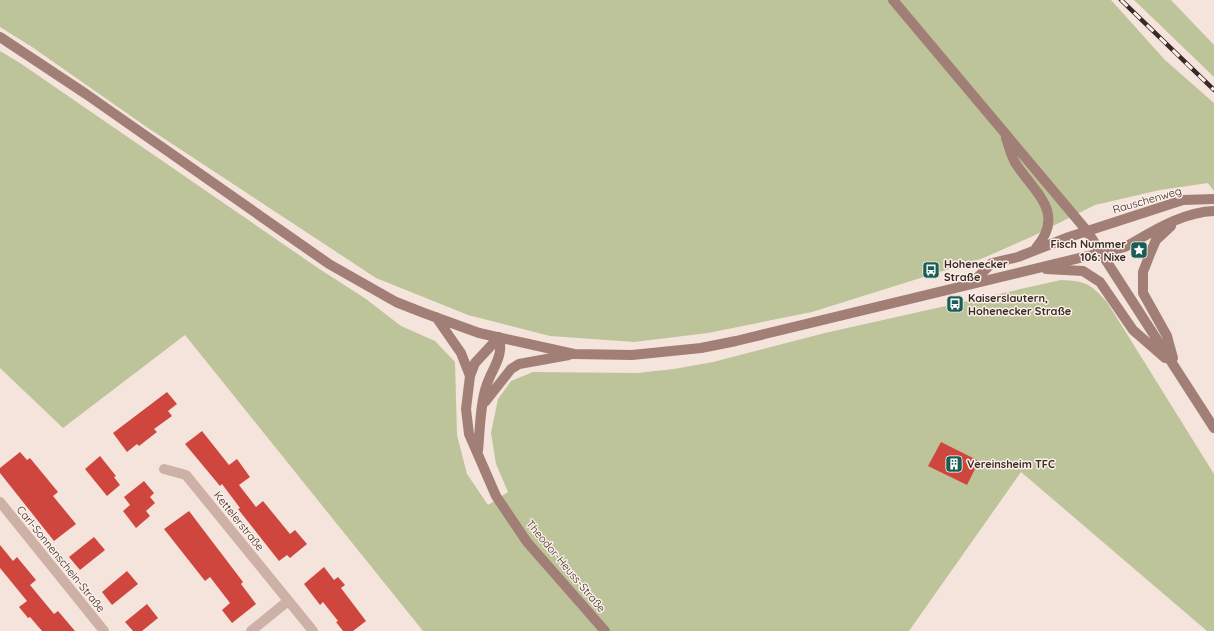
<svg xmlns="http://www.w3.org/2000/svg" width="1214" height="631" viewBox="0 0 1214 631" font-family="Quicksand,sans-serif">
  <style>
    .green { fill: #bec49a }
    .building { fill: #cf463e }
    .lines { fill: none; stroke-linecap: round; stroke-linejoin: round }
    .street { stroke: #cdb1a6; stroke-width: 10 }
    .secondary { stroke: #a17f77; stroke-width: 10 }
    .rail-casing { stroke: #382a27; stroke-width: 4.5 }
    .rail { stroke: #fbefe8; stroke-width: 3; stroke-dasharray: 9; stroke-linecap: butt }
    .labels { text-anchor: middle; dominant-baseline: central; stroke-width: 3; stroke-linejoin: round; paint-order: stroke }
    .street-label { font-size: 11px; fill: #382a27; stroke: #fbefe8 }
    .poi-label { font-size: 11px; font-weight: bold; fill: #382a27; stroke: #fbefe8; text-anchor: start }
  </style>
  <rect width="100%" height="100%" fill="#f4e4db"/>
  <!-- green -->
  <path class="green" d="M0,0H1111L1165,60L1214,103V191L1208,183L1160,190L1095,205L1031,237L981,259L812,312L708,333L634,342L550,336L468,315L376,278L148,128L32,47L0,27Z
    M1134,0H1171L1214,45V77Z
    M0,51L20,63L318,268L366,299L401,326L435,341L455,362L457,435L467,474L488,505L508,492L496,464L491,433L498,399L511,381L533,372L637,373L674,369L713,362L825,333L1061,280C1085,281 1090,283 1107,302L1214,474V631H1207L1021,472L909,631H423L185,335L63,428L0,368Z"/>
  <!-- building -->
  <path class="building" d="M167,392L177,404L168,411L172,416L154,429L157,432L139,446L137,444L127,452L113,433Z
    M202,431L229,465L237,459L250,477L239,485L256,507L263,501L290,534L295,530L307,544L290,558L287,555L279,561L238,509L240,508L222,484L220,486L185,444Z
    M941,442L979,461L967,485L928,466Z
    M20,452L27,460L30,458L58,492L53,496L76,524L54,541L0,473V468Z
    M100,456L116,476L114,477L120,485L107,496L85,469Z
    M144,481L154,493L150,497L155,503L146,511L150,516L136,528L123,511L130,505L124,497Z
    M189,511L243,582L241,584L256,604L232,623L222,610L230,603L210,577L205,581L164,529Z
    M94,537L105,550L80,570L69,557Z
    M0,545L13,561L17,557L36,580L30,585L54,614L58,611L75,631H42L30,617L28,618L19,607L27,601L0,568Z
    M324,567L334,580L338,577L345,585L341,588L366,621L353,631H343L336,622L338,621L323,602L320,605L304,584Z
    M127,571L138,584L112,605L102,592Z
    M147,604L158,618L142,631H133L125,622Z"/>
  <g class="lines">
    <!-- street -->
    <path class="street" d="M164,469L186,475L313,631
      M0,502L104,631
      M251,631L288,601"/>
    <!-- secondary -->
    <path class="secondary" d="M893,0L1087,231L1214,428
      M0,37L86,94L329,264L396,302L424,313L479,333L574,354L632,355L701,348L736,341L1125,247C1152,232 1182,212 1214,211
      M1006,138C1009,146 1011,157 1016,164C1035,193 1066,213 1036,248
      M1171,226L1156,240L1150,254L1143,272V293L1167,336L1173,358
      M1046,269L1083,271L1100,282L1133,330L1165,358
      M971,284L992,263L1018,257L1069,237L1183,200L1214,199
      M436,317L461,353L470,376
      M499,337L475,363L470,376L466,409L469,434L496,496L527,542L605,631
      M485,402L511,369L519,364L569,355
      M478,451C480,431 480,403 487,384C493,367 504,356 499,337"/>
    <defs>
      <path id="rail" d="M1121,0L1214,90"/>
    </defs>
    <!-- rail casing -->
    <use href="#rail" class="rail-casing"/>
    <!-- rail -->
    <use href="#rail" class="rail"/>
  </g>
  <!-- icons -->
  <defs>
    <symbol id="sight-square" viewBox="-11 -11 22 22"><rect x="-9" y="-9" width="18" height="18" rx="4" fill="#195d55" stroke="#fbefe8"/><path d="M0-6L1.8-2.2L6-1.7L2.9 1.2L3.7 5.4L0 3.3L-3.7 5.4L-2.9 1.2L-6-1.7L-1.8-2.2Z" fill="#fff"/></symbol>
    <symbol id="bus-square" viewBox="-11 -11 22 22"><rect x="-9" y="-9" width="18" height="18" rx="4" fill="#195d55" stroke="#fbefe8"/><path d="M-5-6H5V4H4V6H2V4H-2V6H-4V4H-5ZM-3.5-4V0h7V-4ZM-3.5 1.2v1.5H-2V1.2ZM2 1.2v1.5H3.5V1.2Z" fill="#fff"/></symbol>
    <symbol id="building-square" viewBox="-11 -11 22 22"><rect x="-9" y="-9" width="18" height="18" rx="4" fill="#195d55" stroke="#fbefe8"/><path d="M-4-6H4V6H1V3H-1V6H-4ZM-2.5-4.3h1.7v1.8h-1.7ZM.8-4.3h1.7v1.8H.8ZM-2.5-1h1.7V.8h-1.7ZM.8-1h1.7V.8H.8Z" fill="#fff"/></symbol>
  </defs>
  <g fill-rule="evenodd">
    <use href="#sight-square" x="1129" y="240" width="20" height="20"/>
    <use href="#bus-square" x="921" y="260" width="20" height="20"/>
    <use href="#bus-square" x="945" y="294" width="20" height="20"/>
    <use href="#building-square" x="944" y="454" width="20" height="20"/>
  </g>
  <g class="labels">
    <!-- street labels -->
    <g class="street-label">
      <text transform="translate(1147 200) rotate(-16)">Rauschenweg</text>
      <text transform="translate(239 521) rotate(51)">Kettelerstraße</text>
      <text transform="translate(61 559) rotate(51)">Carl-Sonnenschein-Straße</text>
      <text transform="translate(566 566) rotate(50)">Theodor-Heuss-Straße</text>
    </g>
    <!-- poi labels -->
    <g class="poi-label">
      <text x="1126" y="244" text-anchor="end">Fisch Nummer<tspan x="1126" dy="13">106: Nixe</tspan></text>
      <text x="944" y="264">Hohenecker<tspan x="944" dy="13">Straße</tspan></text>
      <text x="968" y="298">Kaiserslautern,<tspan x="968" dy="13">Hohenecker Straße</tspan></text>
      <text x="967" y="464">Vereinsheim TFC</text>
    </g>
  </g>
</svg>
